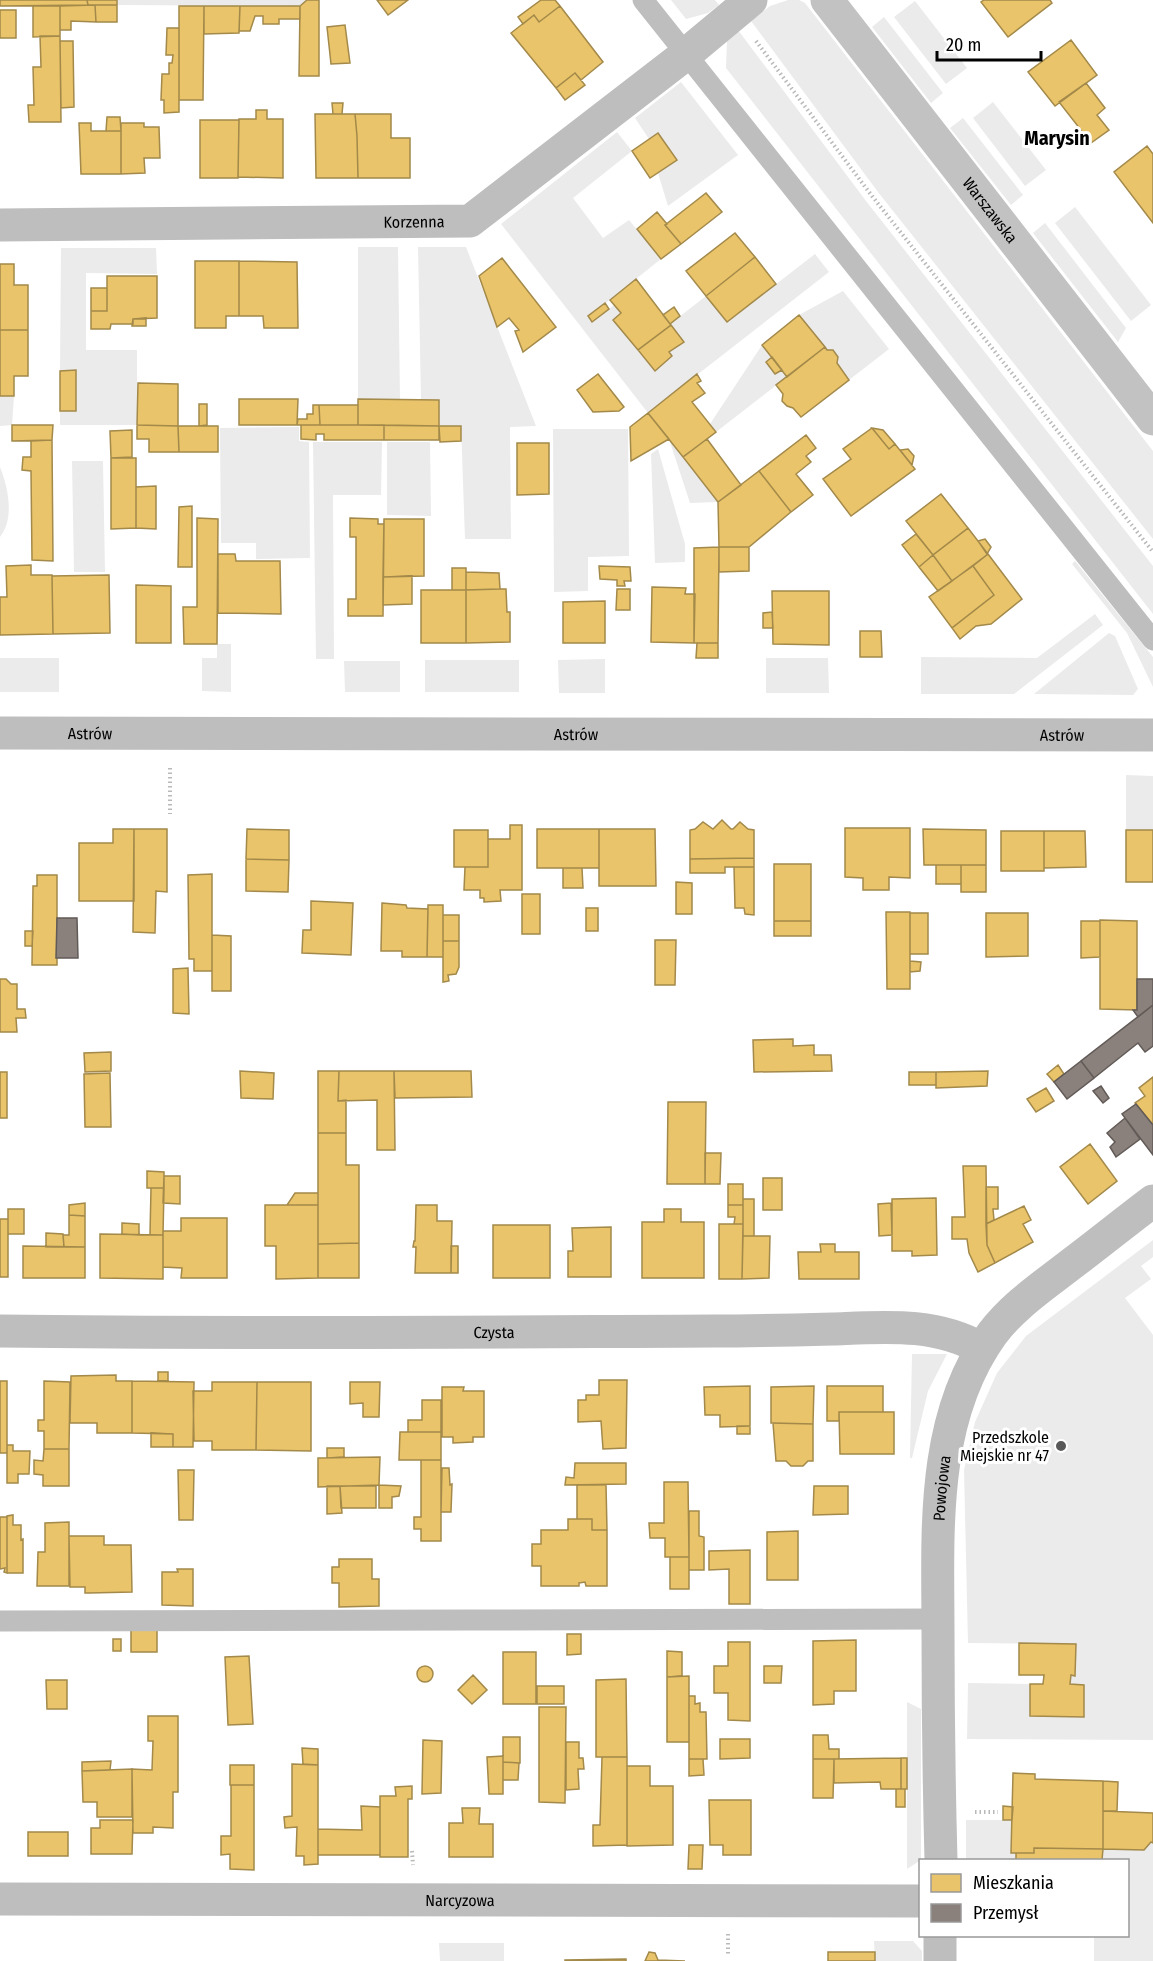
<svg xmlns="http://www.w3.org/2000/svg" width="1153" height="1961" viewBox="0 0 1153 1961" font-family="'Fira Sans Condensed',sans-serif">
  <style>
    .green { fill: #ebebeb }
    .homes { fill: #e9c46a; stroke: #a3894a; stroke-width: 1.5 }
    .industry { fill: #8a817c; stroke: #615a57; stroke-width: 1.5 }
    .lines { fill: none; stroke-linecap: round; stroke-linejoin: round }
    .path { stroke: #b9b9b9; stroke-width: 4; stroke-dasharray: 1.5 3; stroke-linecap: butt }
    .lane { stroke: #bebebe; stroke-width: 21 }
    .street { stroke: #bebebe; stroke-width: 33 }
    .secondary { stroke: #c2c2c2; stroke-width: 33 }
    .poi-dot { fill: #595959; stroke: #fff; stroke-width: 2 }
    .labels { text-anchor: middle; dominant-baseline: central; stroke-width: 6; stroke-linejoin: round; paint-order: stroke }
    .street-label { font-size: 16px; fill: #000; stroke: #fff }
    .poi-label { font-size: 16px; fill: #000; stroke: #fff; text-anchor: end }
    .quarter-label { font-size: 20px; font-weight: bold; fill: #000; stroke: #fff }
  </style>
  <rect width="100%" height="100%" fill="#fff"/>
  <!-- green -->
  <path class="green" d="M117,0H307L300,6L117,5Z
    M671,0H715L719,5L708,13L686,19Z
    M788,0H799L805,3L1153,451V539L878,192L751,21L770,6Z
    M915,1L967,68L946,84L894,17Z
    M884,17L943,93L931,103L872,27Z
    M738,30L866,201L1153,566V614L726,68L727,40Z
    M681,82L738,155L668,206L658,173L677,159L658,134L649,139L635,118Z
    M993,102L1046,170L1025,186L973,118Z
    M963,118L1023,195L1011,205L950,128Z
    M617,132L632,151L573,198L603,238L629,220L661,259L588,317L593,321L614,305L621,313L613,320L655,371L671,356L669,352L683,342L670,324L706,296L727,322L815,254L829,272L648,413L501,224Z
    M1075,207L1151,305L1131,321L1055,223Z
    M1045,223L1126,328L1118,342L1033,233Z
    M358,247H398L400,400L358,399Z
    M418,247H466L536,426L510,427L511,539H465L461,426H439V400H421Z
    M61,248H156L157,274L86,273V350H137V425H60V411H76V371H60Z
    M843,291L889,349L849,380L837,363L838,357L834,350H827L799,315Z
    M762,345L772,357L766,362L775,374L782,370L787,377L716,432L710,424Z
    M0,396H14L12,425L0,426Z
    M299,427V441L309,442L310,558L256,559V543H221L220,428Z
    M553,429H628L629,556L588,557V591L554,592Z
    M669,439L718,502L690,503Z
    M313,442H382L381,495H333L334,659H316Z
    M387,442H430L431,516L387,515Z
    M658,449L685,544V562L655,563L651,454Z
    M72,461H103L105,572H74Z
    M0,467C8,487 15,518 0,537Z
    M1075,561L1153,657V687L1127,633L1072,564Z
    M1095,614L1103,625L1014,694H921V657L1037,658Z
    M1109,633L1115,636L1138,689L1133,695L1034,694Z
    M217,644H231V692L202,691V658H217Z
    M0,658H59V692H0Z
    M766,658H828L829,693H766Z
    M605,659V693H559L558,660Z
    M425,660H519V692H425Z
    M344,661H400V692H345Z
    M1126,775L1153,776V830H1126Z
    M1153,1240V1257L1141,1266L1151,1279L1125,1298L1153,1335V1740L967,1739L968,1683L1030,1684V1716L1084,1717V1685L1070,1684L1071,1675H1075L1076,1644L968,1643L964,1470L975,1422L997,1373L1026,1336Z
    M912,1354H947L928,1391L912,1458H910Z
    M907,1702L921,1709V1860L907,1869Z
    M966,1820H1012V1853H1016V1860H966Z
    M1153,1843V1961H1094V1936H1128V1860H1102L1103,1849Z
    M874,1941H913L922,1951V1961H875Z
    M439,1943H504V1961H440Z"/>
  <!-- homes -->
  <path class="homes" d="M0,0H87L88,5L0,6Z
    M87,0H117V5H88Z
    M307,0H319V76H299L300,6Z
    M377,0H408L388,15Z
    M541,0H555L560,6L539,22L534,15L523,24L518,17Z
    M984,0H1050L1052,3L1008,37L981,2Z
    M95,5H117V22H96Z
    M95,5L96,22L71,21V30H60V6Z
    M33,6H60V36L33,37Z
    M179,6H204L203,100H179Z
    M204,6H240L239,33L204,34Z
    M240,6H300V19H279V24H263V16H255L250,31H239Z
    M560,6L603,62L581,80L575,73L556,88L511,33L534,15L539,22Z
    M0,10H16V38H0Z
    M345,25L350,63L331,64L327,27Z
    M167,28H179V112L164,113V100H161L162,74H169V63H172L173,55H166Z
    M40,36H60L61,122H29L28,105H34L33,67H41Z
    M1071,40L1097,75L1055,106L1028,72Z
    M60,41H73L74,107L61,108Z
    M575,73L585,85L565,100L556,88Z
    M1086,83L1105,108L1097,115L1109,130L1091,143L1059,102Z
    M332,103H343L342,114H333Z
    M256,110H267V119H283V178L238,177L239,119H256Z
    M315,114H355L357,136L358,178H316Z
    M355,114H391V138H410V178H358L357,136Z
    M107,117H120L121,131H106Z
    M200,120H239L238,178H200Z
    M79,123H91V131H121V174H81Z
    M121,123H144V127H159L160,158H144L145,173L121,174Z
    M658,133L677,160L650,178L632,151Z
    M1147,146L1153,154V223L1114,172Z
    M706,193L722,212L681,244L665,225Z
    M657,212L667,224L665,225L681,244L661,259L637,229Z
    M735,233L755,257L706,296L686,271Z
    M755,257L776,284L727,322L706,296Z
    M502,258L556,327L523,352L515,331L519,330L509,318L497,327L479,276Z
    M195,261H239V316H226V328H195Z
    M239,261L297,262L298,328H264L263,316H239Z
    M0,264H14V285H28V330H0Z
    M107,276H157V318L133,319V324H111L110,329H91V311H107Z
    M636,279L671,325L638,350L613,320L621,313L610,300Z
    M91,288H107V311H91Z
    M605,303L609,309L592,322L588,316Z
    M674,307L680,316L670,324L663,315Z
    M799,315L825,347L787,377L762,345Z
    M146,318V326H132L133,319Z
    M671,325L684,342L669,352L672,356L655,371L638,350Z
    M0,330H28V376H14V396H0Z
    M825,347L827,350H833L838,357L837,363L849,380L801,417L793,408L787,406L782,401L783,394L776,385Z
    M772,357L782,370L775,374L766,362Z
    M76,370V411H60V371Z
    M598,374L624,407L619,411L593,412L577,390Z
    M697,374L701,381L697,383L705,393L692,402L716,432L683,457L648,413Z
    M138,383L178,384V426L137,425Z
    M239,399H298L297,425H239Z
    M358,399L439,400V426L358,425Z
    M199,404H207V425L199,426Z
    M313,405H319L320,425H297L298,419H307V414H313Z
    M319,405H358V425H320Z
    M648,413L669,439L631,461L630,427Z
    M12,425H53L52,440L12,441Z
    M137,425L178,426L179,452H149V439H137Z
    M301,425H384V440H324V434H316V440L301,439Z
    M384,425L439,426V440H384Z
    M178,426H218V452H179Z
    M439,426H461V441L440,442Z
    M872,428L889,449L895,444L915,469L851,516L823,479L851,459L843,449Z
    M872,428L883,430L895,444L889,449Z
    M132,430V457L111,458L110,431Z
    M806,435L816,448L806,456L811,462L796,474L813,495L791,512L759,471Z
    M707,439L741,485L718,502L683,457Z
    M52,440L53,561L32,560L31,471L22,470L23,457H31V441Z
    M517,443H549V494L517,495Z
    M908,449L914,456L912,465L900,450Z
    M111,458H136V528L111,529Z
    M759,471L791,512L749,547H719L718,502Z
    M156,486V529L136,528V487Z
    M941,494L968,528L933,555L906,521Z
    M192,506V567H178L179,507Z
    M197,518L218,519L217,644H184L183,607H197Z
    M350,518L378,519V524H384L383,616H348V599H356V537H350Z
    M384,519H424V576L383,577Z
    M968,528L988,554L952,581L933,555Z
    M916,534L933,555L919,567L902,545Z
    M985,539L991,547L987,554L978,541Z
    M719,547L718,643H694V548Z
    M719,547H749V571L719,572Z
    M218,554H235L236,561H280L281,614L218,613Z
    M988,554L1022,599L991,624L976,626L960,639L952,628L994,595L973,566Z
    M933,555L952,581L938,591L919,567Z
    M31,565V575H52L53,634L0,635V597H7L6,566Z
    M599,566L630,567L631,581H624L625,586H617V580L600,579Z
    M973,566L994,595L952,628L929,597Z
    M452,568H466V590H452Z
    M466,572L499,573L500,589L466,590Z
    M109,575L110,633L53,634L52,576Z
    M412,576V604L383,605V577Z
    M136,585L171,586V643H136Z
    M652,587L686,588L685,594H695L694,643L651,642Z
    M500,589H506L507,612H510V642L466,643V590Z
    M617,589H630V610H616Z
    M421,590H466V643H421Z
    M772,591H829V645L773,644Z
    M605,601V643H563V602Z
    M772,612L773,628H763V613Z
    M860,631H881L882,657H860Z
    M697,643H718V658H696Z
    M722,820L731,829H733L740,822L748,829L754,830V858L690,859V830L695,829L703,822L713,829Z
    M510,825H522V890H500L501,901L484,902V898H480V890H464L465,867H488V839H510Z
    M845,828H910V878L889,877V890H863V878L845,877Z
    M113,829H134V901H79V843H113Z
    M134,829H167V892L156,891L155,933L133,932Z
    M247,829L289,830V860L246,859Z
    M537,829H599V868H537Z
    M599,829H655L656,886H599Z
    M923,829L986,830V865H924Z
    M454,830H488V867H454Z
    M1126,830H1153V882H1126Z
    M1001,831H1044V871H1001Z
    M1044,831H1085L1086,867L1044,868Z
    M754,858V867H725V873H690V859Z
    M246,859L289,860L288,892L246,891Z
    M774,864H811V921H774Z
    M936,865H961V884H936Z
    M961,865H986V892H961Z
    M734,867H754V915L745,914L744,908H735Z
    M563,868H582L583,888H563Z
    M212,874V971H194V959H189L188,875Z
    M37,875H57V965H32L33,886H37Z
    M676,882L692,883V914H676Z
    M522,894H540V934H522Z
    M311,901L353,903L351,955L302,953L303,930H311Z
    M382,903L406,905L407,908L428,909L427,957H402V951H381Z
    M428,905H443V957H427Z
    M586,908H598V931H586Z
    M886,912H910V989H887Z
    M910,913H928V954H910Z
    M986,913H1028V956L986,957Z
    M443,915H459V941H443Z
    M1100,920L1137,921V1010L1100,1009Z
    M774,921H811V936H774Z
    M1081,921H1100V957L1081,958Z
    M25,931H33L32,946H25Z
    M212,935L231,936V991H212Z
    M655,940H676L675,985H655Z
    M443,941H459V967L456,974L448,975L449,981L443,982Z
    M910,961L921,962L920,971L910,972Z
    M188,968L189,1014L173,1013V969Z
    M0,979H6L11,984H17V1009H25L26,1018H16L17,1032H0Z
    M793,1039V1046L814,1045V1055H831L832,1071L754,1072L753,1040Z
    M111,1052V1071L85,1072L84,1053Z
    M1058,1065L1064,1074L1054,1082L1047,1074Z
    M240,1071L274,1073L273,1099L241,1098Z
    M318,1071H339L338,1101L346,1100V1133H318Z
    M339,1071H394L395,1150H377V1100L338,1101Z
    M394,1071H471L472,1097L395,1098Z
    M988,1071L987,1086L936,1088V1072Z
    M0,1072H7V1118H0Z
    M909,1072H936V1085H909Z
    M110,1073L111,1127H85L84,1074Z
    M1153,1077V1125L1135,1103L1145,1096L1139,1088Z
    M1046,1088L1054,1101L1036,1112L1027,1099Z
    M668,1102H706L705,1184H667Z
    M318,1133H346V1165H359V1243L318,1244Z
    M1090,1144L1117,1181L1088,1204L1060,1167Z
    M705,1153H721L720,1184H705Z
    M963,1166H986L987,1245L995,1263L978,1272L969,1253L967,1239H952V1217H965Z
    M147,1171L164,1172V1188H147Z
    M164,1176H180V1204L163,1203Z
    M763,1178H782V1210H763Z
    M728,1184H743V1205H728Z
    M986,1187H998V1209H993L994,1220L986,1224Z
    M151,1188H164L163,1235H150Z
    M295,1193H318V1205H287Z
    M936,1198L937,1255L912,1256V1251H892V1199Z
    M743,1199H754V1236H743Z
    M85,1203V1216L69,1215V1205Z
    M891,1203L892,1235L879,1236L878,1204Z
    M265,1205H318V1278L276,1279V1246H265Z
    M416,1205H437V1221H452L451,1273H415L416,1247H413L414,1241H415Z
    M728,1205H743V1224H734L735,1217H728Z
    M1024,1206L1031,1220L1023,1224L1033,1242L995,1263L987,1245L986,1224Z
    M8,1209H24V1234H8Z
    M664,1209H681V1222H704V1278H642V1222H664Z
    M69,1215L85,1216V1247H64L63,1235H69Z
    M181,1218H227V1278H181L182,1268L163,1267V1231H181Z
    M0,1219H8V1277H0Z
    M122,1223L139,1224V1235L122,1234Z
    M719,1224H743L742,1279H719Z
    M493,1225H550V1278H493Z
    M611,1227V1277H568V1251H573L572,1228Z
    M46,1233L63,1234L64,1247H46Z
    M100,1234L163,1235V1279L100,1278Z
    M743,1236H770L769,1278L742,1279Z
    M359,1243V1278H318V1244Z
    M820,1244H835V1252H859V1279H799L798,1252H821Z
    M23,1246L85,1247V1278H23Z
    M451,1246H458V1273H451Z
    M158,1372H168V1381H158Z
    M116,1375V1381H132V1433H97V1423H70L71,1376Z
    M599,1380H627L626,1448L603,1449L601,1421L578,1422V1400H586V1395H599Z
    M0,1381H7V1453H0Z
    M44,1381L70,1382L69,1449H44V1431H38V1420H44Z
    M132,1381L194,1382L193,1447H173V1434L132,1433Z
    M212,1382H257L256,1450H212V1441H194L193,1391H212Z
    M257,1382H311V1451L256,1450Z
    M350,1382H380L379,1417H363V1403L350,1404Z
    M750,1386V1426L720,1427V1415H705L704,1387Z
    M814,1386L813,1424L771,1423V1387Z
    M827,1386H883V1412H839V1421H827Z
    M442,1387H464L463,1391H484V1437H473V1442L453,1443V1437H442Z
    M422,1400H441V1432H408V1420H422Z
    M839,1412H894V1454H840Z
    M773,1423L813,1424V1461H808L803,1466H791L786,1461H776Z
    M737,1426H750V1434H737Z
    M400,1432H441V1460H399Z
    M151,1433L173,1434V1447H151Z
    M7,1445H13V1451H30L29,1474H18V1483H7Z
    M327,1448H344V1457L327,1458Z
    M44,1449H69V1486H43V1475L34,1474V1460L43,1461Z
    M380,1457L379,1485L318,1487V1458Z
    M421,1460H441V1541H421V1529H414V1517H421Z
    M575,1463H626V1484L565,1485L566,1477L574,1478Z
    M442,1468H449L450,1485L452,1484L451,1512H441Z
    M178,1470H194L193,1520H179Z
    M664,1482H688L689,1557H665V1538H650L649,1523H664Z
    M379,1485L401,1486L399,1496L392,1497V1508H379Z
    M577,1485H606L607,1530H592V1519H577Z
    M327,1486H340L342,1513L327,1514Z
    M340,1486H376V1508H341Z
    M814,1486H848V1514L813,1515Z
    M689,1511H699V1536L704,1537V1570H689Z
    M13,1515V1525H21V1540L23,1539V1573H7V1516Z
    M0,1517H7V1573L4,1572L5,1568L0,1569Z
    M568,1519H592V1530H607V1586H586L585,1582L579,1583V1586H541V1566H532V1544H541V1530H568Z
    M69,1522V1586H37L38,1552H45V1523Z
    M798,1531V1580H767V1532Z
    M69,1536H104V1545H131L132,1592L89,1593H85V1587H70Z
    M750,1550V1604H729V1569L709,1570V1551Z
    M670,1557H689V1589H670Z
    M339,1559H372V1579H379V1606L339,1607V1583H332V1567H339Z
    M177,1569H193V1606L162,1605V1572H178Z
    M131,1630H157V1652H131Z
    M567,1634H581V1654L567,1655Z
    M113,1639H121V1651H113Z
    M856,1640V1691H834V1704L813,1705V1641Z
    M728,1642H750V1721L728,1720V1693H714V1666H728Z
    M1019,1643L1076,1644L1075,1676L1071,1675L1070,1684L1084,1685V1717L1030,1716V1684H1043L1044,1675H1019Z
    M667,1651L682,1652V1676L667,1677Z
    M503,1652H536V1704H503Z
    M249,1656L253,1724L228,1725L225,1657Z
    M417 1674a8 8 0 1 1 16 0a8 8 0 1 1-16 0Z
    M764,1666H782L781,1683H764Z
    M473,1675L487,1690L472,1704L458,1690Z
    M689,1676V1742H667V1677Z
    M626,1679L627,1757H596V1680Z
    M46,1680H67V1709H47Z
    M537,1686H564V1704H537Z
    M689,1696H695V1704L700,1703V1712H706L707,1759H689Z
    M539,1707H566L565,1803L539,1802Z
    M148,1716H178V1792H173V1828L153,1827V1833H133L132,1769L152,1770L153,1741H148Z
    M813,1735H828L829,1749H839V1759H813Z
    M503,1737H520V1763L503,1762Z
    M720,1739H750V1758L720,1759Z
    M423,1740L442,1741L441,1793L422,1794Z
    M566,1742H579V1758H583L584,1769H578L579,1789L566,1790Z
    M302,1748L318,1749V1765L303,1764Z
    M503,1756V1794H489L487,1757Z
    M602,1757H627V1845L593,1846V1825H600Z
    M901,1758V1789H881L880,1782L834,1783V1759Z
    M901,1758H907V1789H901Z
    M689,1759H703L704,1775L689,1776Z
    M813,1759H834L833,1798H813Z
    M111,1761L110,1770L82,1771V1762Z
    M503,1762L519,1763L518,1780H503Z
    M292,1764L318,1765V1864L304,1865V1856H296L297,1827L285,1828L284,1817L292,1816Z
    M230,1765H254V1785H230Z
    M627,1766H650V1786H673V1845L627,1846Z
    M132,1769V1817H97V1802H83L82,1771Z
    M1013,1773L1035,1774V1779L1103,1781V1849L1034,1848V1853H1011Z
    M1103,1781L1118,1782L1117,1811H1103Z
    M231,1785H254V1870L230,1869V1854L221,1855V1836H231Z
    M412,1786V1799H408V1857H380V1796H396L395,1787Z
    M896,1789H905V1807H896Z
    M709,1800H751V1855H723V1845H710Z
    M361,1806L380,1807V1855H318V1829L362,1830Z
    M1003,1806L1013,1807L1012,1820H1003Z
    M462,1808H480L479,1824H493V1857H449V1823H463Z
    M1103,1811L1153,1813V1843L1151,1842L1144,1850L1103,1849Z
    M100,1820H133L132,1854H91V1828H100Z
    M28,1832H68V1856H28Z
    M689,1845H703L702,1869H688Z
    M1034,1848L1103,1849L1102,1860H1016V1853H1034Z
    M649,1952L655,1953L658,1960L685,1961H645Z
    M828,1952H875V1961H828Z
    M626,1959V1961H565V1960Z"/>
  <!-- industry -->
  <path class="industry" d="M57,918H77L78,958H56Z
    M1137,979H1153V1005L1138,1017L1133,1010H1137Z
    M1153,1005V1046L1145,1052L1138,1043L1094,1078L1081,1061Z
    M1081,1061L1094,1078L1067,1099L1054,1082Z
    M1101,1086L1109,1098L1103,1103L1093,1091Z
    M1136,1104L1153,1125V1155L1122,1114Z
    M1125,1118L1140,1139L1116,1157L1110,1147L1115,1142L1107,1133Z"/>
  <g class="lines">
    <!-- path -->
    <path class="path" d="M756,41L872,196L1153,552
      M170,768V814
      M975,1812H998
      M412,1851L413,1865
      M728,1934V1954"/>
    <!-- lane -->
    <path class="lane" d="M643,0L1153,640
      M0,1621C313,1618 625,1622 938,1619"/>
    <!-- street -->
    <g class="street">
      <path id="s1" d="M0,225L470,221L685,55L751,0"/>
      <path id="s2" d="M0,733L1153,735"/>
      <path id="s3" d="M0,1331C238,1334 476,1332 714,1331C753,1331 793,1330 833,1329C884,1327 936,1322 982,1349"/>
      <path id="s4" d="M941,1860C939,1785 938,1709 938,1633C938,1533 930,1420 992,1334C1013,1306 1043,1286 1070,1265C1098,1244 1125,1222 1153,1201"/>
      <path id="s5" d="M0,1899L920,1901"/>
      <path d="M940,1961V1936"/>
    </g>
    <!-- secondary -->
    <path class="secondary" id="s6" d="M827,0L1153,419"/>
  </g>
  <!-- markers -->
  <circle class="poi-dot" cx="1061" cy="1446" r="6"/>
  <g class="labels">
    <!-- street labels -->
    <g class="street-label">
      <text stroke="none"><textPath href="#s6" startOffset="266">Warszawska</textPath></text>
      <text stroke="none"><textPath href="#s1" startOffset="414">Korzenna</textPath></text>
      <text stroke="none"><textPath href="#s2" startOffset="90">Astrów</textPath></text>
      <text stroke="none"><textPath href="#s2" startOffset="576">Astrów</textPath></text>
      <text stroke="none"><textPath href="#s2" startOffset="1062">Astrów</textPath></text>
      <text stroke="none"><textPath href="#s3" startOffset="494">Czysta</textPath></text>
      <text stroke="none"><textPath href="#s4" startOffset="372">Powojowa</textPath></text>
      <text stroke="none"><textPath href="#s5" startOffset="460">Narcyzowa</textPath></text>
    </g>
    <!-- poi labels -->
    <g class="poi-label">
      <text x="1049" y="1437">Przedszkole<tspan x="1049" dy="18">Miejskie nr 47</tspan></text>
    </g>
    <!-- quarter labels -->
    <g class="quarter-label">
      <text x="1057" y="138">Marysin</text>
    </g>
  </g>
  <!-- legend -->
  <rect x="919" y="1859" width="210" height="78" fill="#ffffff" stroke="#999999" stroke-width="1.5"/>
  <rect x="931" y="1874" width="30" height="18" fill="#e9c46a" stroke="#999999" stroke-width="1.5"/>
  <text x="973" y="1889" font-size="18" fill="#000000">Mieszkania</text>
  <rect x="931" y="1904" width="30" height="18" fill="#8a817c" stroke="#999999" stroke-width="1.5"/>
  <text x="973" y="1919" font-size="18" fill="#000000">Przemysł</text>
  <!-- scale -->
  <path d="M937 51v9h104v-9" fill="none" stroke="#000000" stroke-width="3"/>
  <text x="946" y="51" font-size="18" fill="#000000" stroke="#ffffff" stroke-width="4.5" paint-order="stroke">20 m</text>
</svg>
